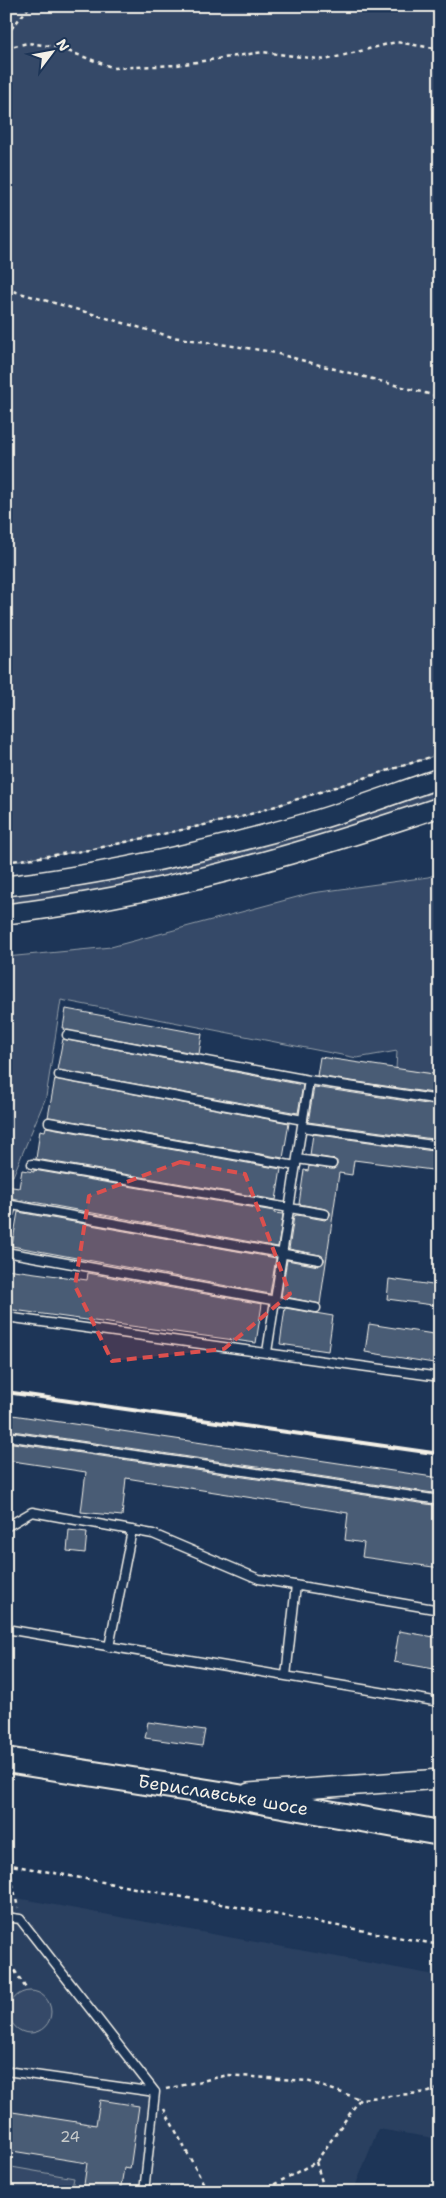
<svg xmlns="http://www.w3.org/2000/svg" width="446" height="2198" viewBox="0 0 446 2198" font-family="'Shantell Sans',sans-serif">
  <style>
    .built { fill: #2a4060 }
    .green { fill: #354a67; stroke: #949ea8 }
    .building { fill: #485b74; stroke: #f4f1e8 }
    .lines { fill: none; stroke-linecap: round; stroke-linejoin: round }
    .service-casing { stroke: #f4f1e8; stroke-width: 11 }
    .tertiary-casing { stroke: #f4f1e8; stroke-width: 22 }
    .primary-casing { stroke: #f4f1e8; stroke-width: 28 }
    .path { stroke: #f4f1e8; stroke-width: 2.5; stroke-dasharray: 4 4; stroke-linecap: butt }
    .service { stroke: #1d3557; stroke-width: 8 }
    .tertiary { stroke: #1d3557; stroke-width: 19 }
    .primary { stroke: #1d3557; stroke-width: 24 }
    .rail { stroke: #f4f1e8; stroke-width: 4 }
    .marked { fill: #dc504e; fill-opacity: 0.2; stroke: #dc504e; stroke-width: 4; stroke-dasharray: 10 6; stroke-linejoin: round }
    .labels { text-anchor: middle; dominant-baseline: central; stroke-width: 4.5; stroke-linejoin: round; paint-order: stroke }
    .number-label { font-size: 15px; fill: #c9cccb }
    .street-label { font-size: 18px; fill: #f4f1e8; stroke: #1d3557 }
  </style>
  <rect width="100%" height="100%" fill="#1d3557"/>
  <filter id="ink" filterUnits="userSpaceOnUse"><feTurbulence type="fractalNoise" baseFrequency=".02" numOctaves="2"/><feDisplacementMap in="SourceGraphic" scale="10" xChannelSelector="R" yChannelSelector="G"/><feConvolveMatrix kernelMatrix="1 2 1 2 8 2 1 2 1" color-interpolation-filters="sRGB"/></filter>
  <g filter="url(#ink)">
    <!-- built -->
    <path class="built" d="M6,1896L440,1976V2139L378,2129L353,2192H6Z"/>
    <!-- green -->
    <path class="green" d="M6,6H440V754L241,817L89,850L6,862Z
      M440,790V800L297,846L112,890L6,906V896C104,884 201,865 296,837C344,822 392,806 440,790Z
      M440,873V1075L396,1069L397,1051L357,1058L61,1000L46,1097L13,1176L6,1175V957L111,947L312,893L428,877Z
      M9 2012a21 21 0 1 1 42 0a21 21 0 1 1-42 0Z
      M6,2166L74,2178L71,2192H6Z"/>
    <!-- building -->
    <path class="building" d="M66,1009L202,1034L199,1054L64,1030L65,1028H63Z
      M63,1039L303,1085L298,1113L57,1070Z
      M320,1057L440,1075V1094L317,1076Z
      M55,1079L289,1123L283,1158L48,1117Z
      M314,1087L440,1106V1140L308,1122Z
      M46,1127L281,1169L276,1200L36,1159L40,1130L45,1131Z
      M313,1134L440,1152V1171L354,1160L352,1175L339,1173L320,1304L281,1296L287,1260L318,1266L324,1261V1258L320,1255L289,1249L294,1216L297,1215L325,1220L330,1215V1212L326,1209L299,1204L304,1170L308,1171L309,1166L334,1169L337,1165V1161L333,1159L310,1155Z
      M22,1170L34,1172V1170L274,1211V1213L283,1214L278,1247L6,1197V1186L19,1188Z
      M18,1212L276,1258L270,1294L12,1246Z
      M6,1269L87,1280L88,1273L262,1304L256,1343L6,1309Z
      M389,1279L440,1286V1306L387,1299Z
      M285,1308L333,1316L328,1351L280,1344Z
      M369,1324L440,1335V1364L365,1352Z
      M6,1414L440,1478V1494L6,1430Z
      M6,1442L440,1506V1568L362,1557L364,1543L345,1540L348,1513L126,1478L122,1516L81,1512L86,1472L6,1460Z
      M69,1530L87,1532L85,1553L67,1551Z
      M399,1631L440,1638V1670L394,1662Z
      M148,1722L205,1730L202,1746L145,1738Z
      M100,2100L139,2106L130,2169L124,2168L120,2192H83L87,2163L6,2150V2111L96,2125Z"/>
    <g class="lines">
      <defs>
        <path id="service" d="M67,1035L309,1080
          M59,1075L303,1120
          M49,1122L296,1166
          M302,1127L440,1146
          M297,1159L332,1164
          M32,1164L325,1214
          M6,1214L9,1215L12,1205L319,1260
          M6,1232L9,1215
          M6,1252L316,1308
          M6,1317L440,1377
          M267,1352L309,1080L440,1100
          M6,1436L440,1500
          M6,1527L32,1512L153,1534L259,1579L440,1610
          M6,1629L440,1702
          M109,1647L132,1530
          M286,1676L296,1585
          M6,1917L20,1919L155,2092L144,2192
          M6,2071L155,2092"/>
        <path id="tertiary" d="M6,886C108,874 208,851 307,823C352,810 396,793 440,778
          M6,914C156,896 297,855 440,807
          M249,1793L440,1779"/>
        <g id="primary">
          <path id="s1" d="M6,1760L227,1795L440,1833"/>
        </g>
      </defs>
      <!-- service casing -->
      <use href="#service" class="service-casing"/>
      <!-- tertiary casing -->
      <use href="#tertiary" class="tertiary-casing"/>
      <!-- primary casing -->
      <use href="#primary" class="primary-casing"/>
      <!-- path -->
      <path class="path" d="M6,35L30,6
        M6,48L28,43L57,47L114,68L177,65L263,52L325,60L396,42L440,49
        M6,289L172,337L267,351L440,397
        M6,862L89,850L241,817L440,754
        M6,1853L18,1908
        M6,1864L440,1945
        M6,1957L27,1990
        M166,2089L228,2075L307,2081L360,2099
        M164,2109L208,2192
        M316,2162L322,2182L320,2192
        M260,2192L316,2162L360,2099L429,2092L440,2088"/>
      <!-- service -->
      <use href="#service" class="service"/>
      <!-- tertiary -->
      <use href="#tertiary" class="tertiary"/>
      <!-- primary -->
      <use href="#primary" class="primary"/>
      <!-- rail -->
      <path class="rail" d="M6,1392L440,1454"/>
    </g>
  </g>
  <!-- marked area -->
  <path class="marked" d="M180,1162L245,1174L290,1294L224,1349L112,1361L75,1286L89,1196Z"/>
  <g class="labels">
    <!-- number labels -->
    <g class="number-label">
      <text x="70" y="2137">24</text>
    </g>
    <!-- street labels -->
    <g class="street-label">
      <text stroke="none"><textPath href="#s1" startOffset="220">Бериславське шосе</textPath></text>
    </g>
  </g>
  <!-- margin -->
  <rect width="446" height="2198" fill="none" stroke="#1d3557" stroke-width="25"/>
  <rect x="12" y="12" width="421" height="2173" fill="none" stroke="#f4f1e8" stroke-width="2" filter="url(#ink)"/>
  <!-- north arrow -->
  <g transform="translate(52 52) rotate(58)" stroke="#1d3557" stroke-width="4" paint-order="stroke">
  <path d="M0-4L9 19L0 12L-9 19Z" fill="#f4f1e8"/>
  <text y="-8" font-size="14" font-weight="bold" text-anchor="middle" fill="#f4f1e8">N</text>
  </g>
</svg>
